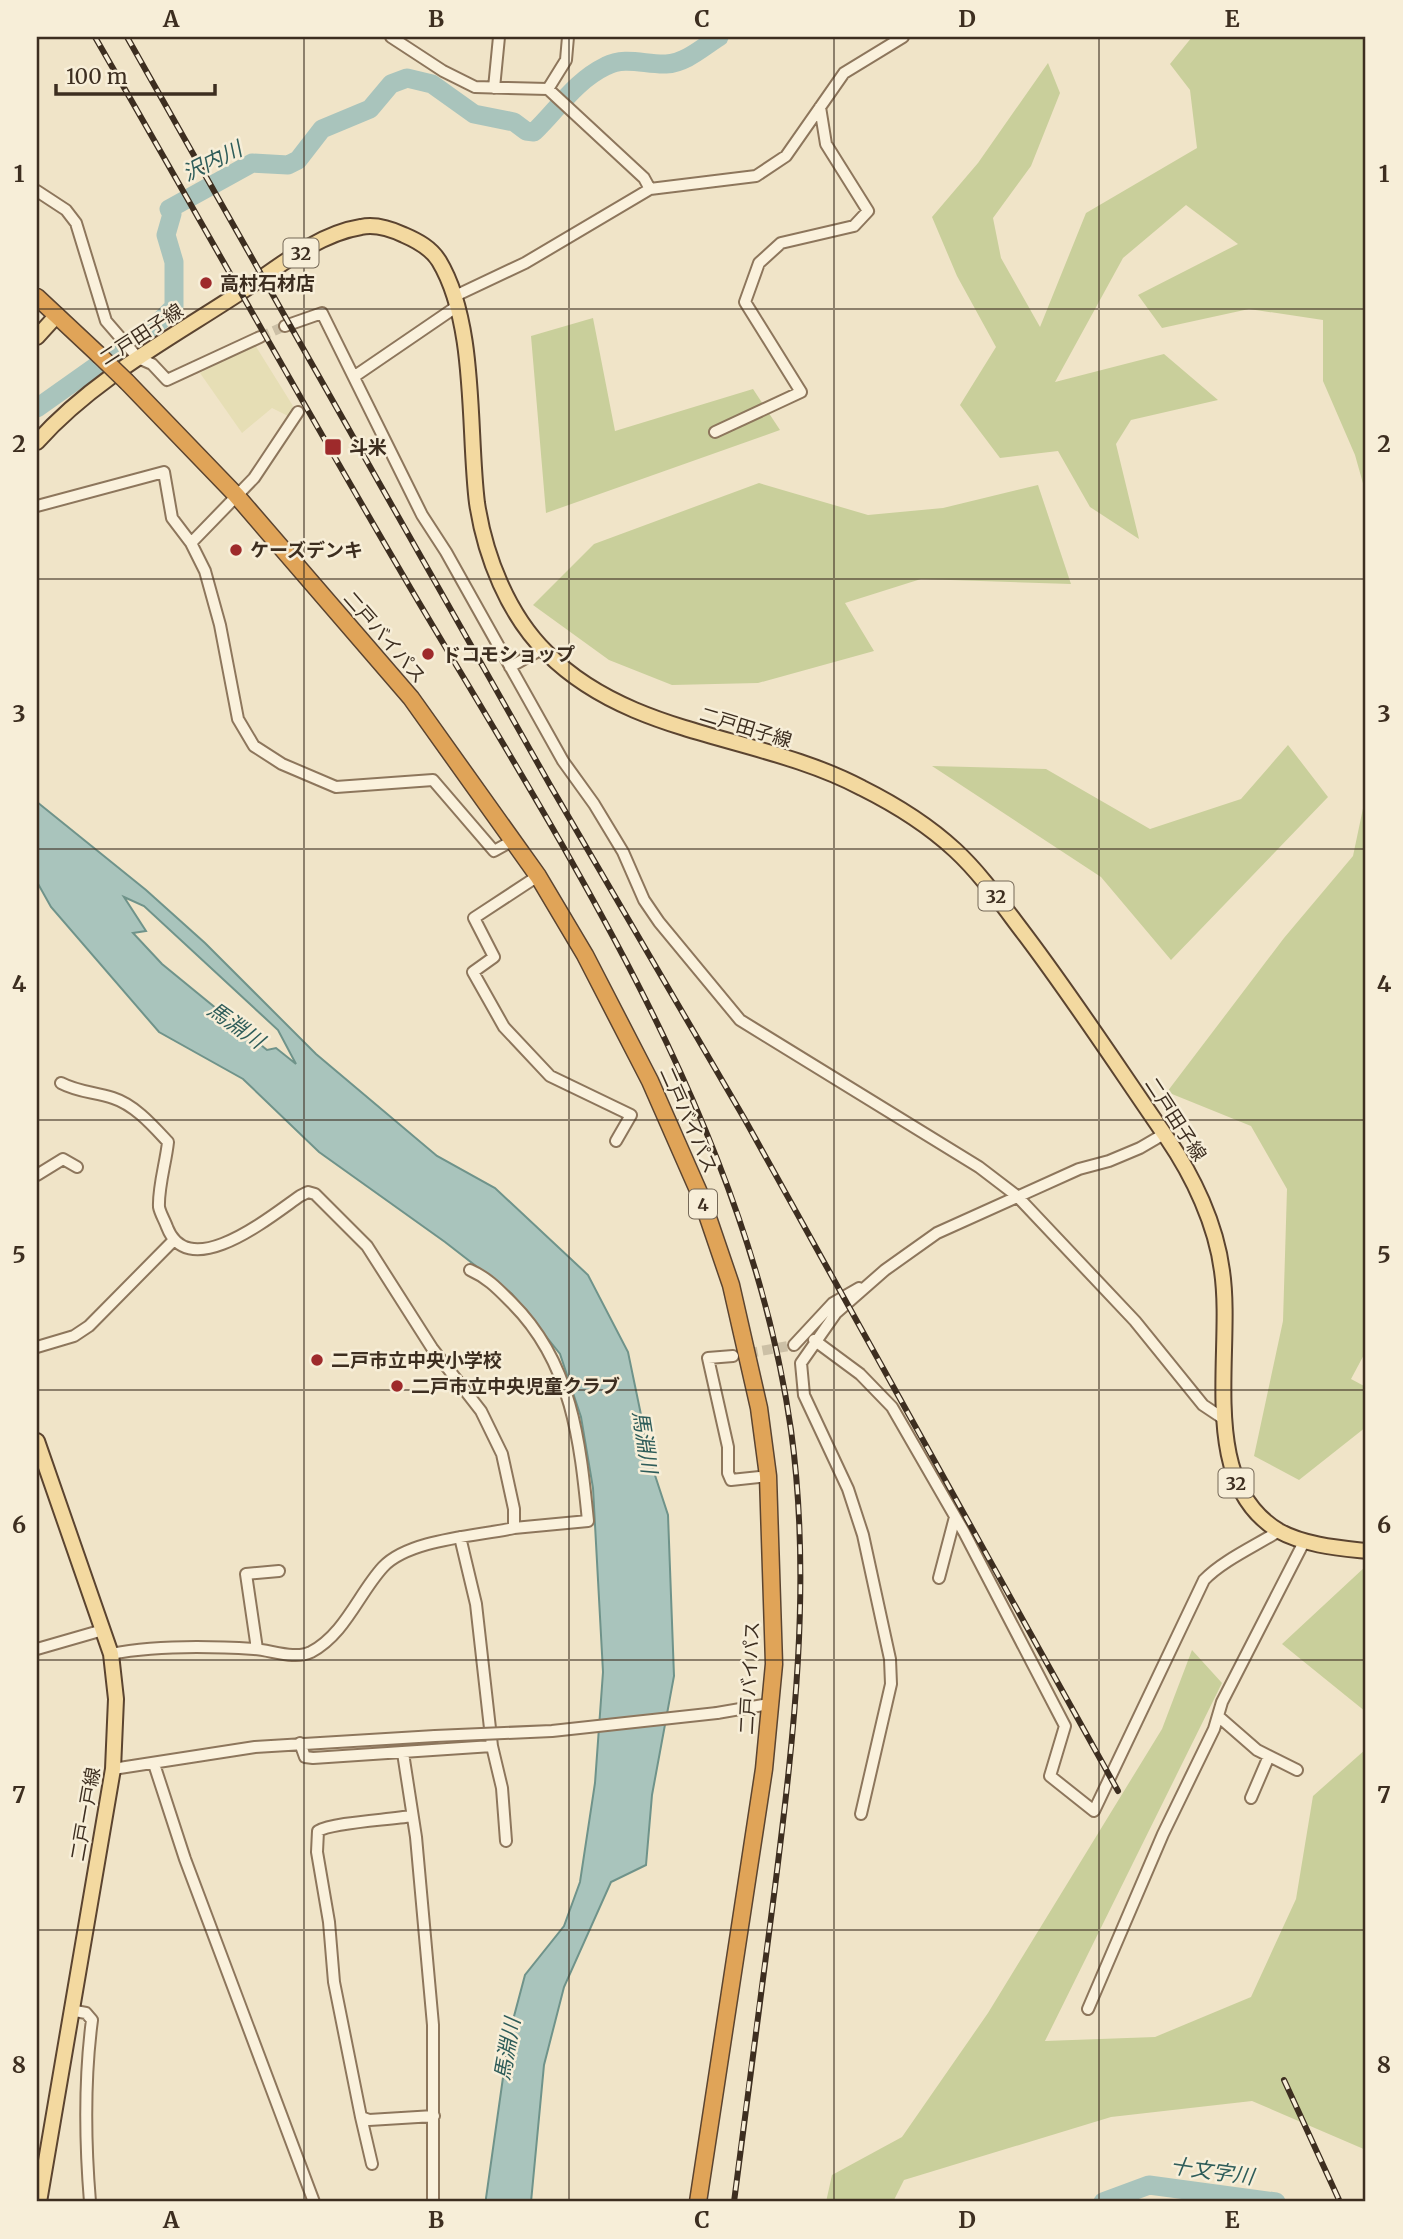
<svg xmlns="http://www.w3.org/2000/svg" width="1403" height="2239" viewBox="0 0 1403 2239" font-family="Merriweather,'Noto Sans JP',serif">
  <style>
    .farmland { fill: #e6deb5 }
    .green { fill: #c9cf9b }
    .water { fill: #a9c4bc; stroke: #6f938a; stroke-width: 2; fill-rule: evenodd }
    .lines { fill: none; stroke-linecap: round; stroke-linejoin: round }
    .river { stroke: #a9c4bc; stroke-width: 19 }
    .minor-tunnel { stroke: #ccc0a6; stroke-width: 10; stroke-dasharray: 10 5; stroke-linecap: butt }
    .minor-casing { stroke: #8d765c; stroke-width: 14 }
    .major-casing { stroke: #5b4430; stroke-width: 18 }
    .highway-casing { stroke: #5b4430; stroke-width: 19 }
    .minor { stroke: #faf1dc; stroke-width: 10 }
    .major { stroke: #f3d9a0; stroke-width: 14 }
    .highway { stroke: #e0a458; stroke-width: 16 }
    .rail-casing { stroke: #3d2e20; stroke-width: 6 }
    .rail { stroke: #f7eed8; stroke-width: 3.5; stroke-dasharray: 10; stroke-linecap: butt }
    .minor-bridge-casing { stroke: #8d765c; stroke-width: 14; stroke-linecap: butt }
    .highway-bridge-casing { stroke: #5b4430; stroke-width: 19; stroke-linecap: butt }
    .minor-bridge { stroke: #faf1dc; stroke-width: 10 }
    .highway-bridge { stroke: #e0a458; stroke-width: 16 }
    .grid { fill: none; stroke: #3d2e20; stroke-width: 2; stroke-opacity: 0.55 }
    .poi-dot { fill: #9e2a2b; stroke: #f7eed8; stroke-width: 2.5 }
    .labels { text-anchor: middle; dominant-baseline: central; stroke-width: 5; stroke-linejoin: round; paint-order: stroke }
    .shield { fill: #f7eed8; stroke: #756857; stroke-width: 2 }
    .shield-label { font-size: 18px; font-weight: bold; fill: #3d2e20 }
    .poi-label { font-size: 19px; font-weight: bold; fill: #3d2e20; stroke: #f7eed8; text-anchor: start }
    .street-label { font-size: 19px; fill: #3d2e20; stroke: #f7eed8 }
    .water-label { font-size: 21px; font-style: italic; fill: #2f5d5a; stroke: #f7eed8 }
    .neatline { fill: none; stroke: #3d2e20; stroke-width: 2.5 }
    .grid-label { font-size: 23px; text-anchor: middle; font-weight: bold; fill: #3d2e20 }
  </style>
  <rect width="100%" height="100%" fill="#f0e4c8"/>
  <!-- farmland -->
  <path class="farmland" d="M255,345L293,406L288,416L272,408L242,433L200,373Z"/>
  <!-- green -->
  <path class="green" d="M1192,37H1366V494L1355,455L1323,381V320L1249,309L1162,328L1138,295L1238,244L1186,205L1123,258L1055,382L1164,354L1218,400L1131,420L1116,444L1139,539L1090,507L1058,451L1000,458L960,405L996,347L957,276L932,217L978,163L1048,63L1060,93L1031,166L993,218L1001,258L1040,327L1086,213L1197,148L1190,90L1170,64Z
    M593,318L615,431L753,389L780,430L546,513L531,336Z
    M759,483L868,515L943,508L1038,485L1071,584L921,579L845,603L874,651L758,683L672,685L609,660L533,605L594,544Z
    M1288,745L1328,797L1171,960L1101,877L932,766L1046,769L1150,829L1241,799Z
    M1366,794V1351L1351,1379L1366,1387V1427L1299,1480L1254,1456L1283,1321L1287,1189L1251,1126L1167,1092L1284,938L1353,856Z
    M1366,1566V1712L1282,1644Z
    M1192,1650L1222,1683L1045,2041L1155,2037L1251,1997L1296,1899L1313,1796L1366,1749V2150L1252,2101L1111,2117L904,2180L893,2202H826L832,2175L902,2137L988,2013L1162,1729Z"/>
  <!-- water -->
  <path class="water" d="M37,802L146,890L205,943L316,1054L437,1156L495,1188L588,1275L628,1352L651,1463L668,1515L674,1676L652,1795L646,1865L611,1882L564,1987L544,2065L531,2202H486V2198L509,2035L525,1975L564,1926L580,1882L595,1783L603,1672L593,1488L581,1417L560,1354L512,1294L445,1242L319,1152L243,1079L159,1032L51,907L37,882ZM124,897L144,906L278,1030L296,1064L276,1048L267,1050L162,964L133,933L146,931Z"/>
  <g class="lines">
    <!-- river -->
    <path class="river" d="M37,408L160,321L174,307V262L166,235L172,214L169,209L252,163L288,165L298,160L322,129L370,109L391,84L407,78L432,84L474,114L514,122L526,131L534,132C558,109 575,81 606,66C625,56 646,65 666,64C686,63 703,47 719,37
      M1103,2202L1149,2185L1276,2202"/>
    <!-- minor-tunnel -->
    <path class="minor-tunnel" d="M260,337L285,326
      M733,1356L794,1345"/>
    <defs>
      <path id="minor" d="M391,37L443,71L475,87L548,89L644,178L650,189
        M494,88L499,37
        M548,89L566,60L568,37
        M37,191L66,210L76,223L106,321L138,358L152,364L167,380L260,337
        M453,297L525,263L650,189L756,176L786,156L844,73L903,37
        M285,326L322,313L422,515L446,552L563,761L594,804L623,852L644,900L659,922L740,1020L979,1167L1017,1196L1135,1321L1203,1405L1224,1419
        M355,376L456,307
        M715,432L801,392L745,302L759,263L781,243L854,226L868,211L826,144L820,107
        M37,506L164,472L172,518L191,543L205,571L220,625L238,719L254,746L282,764L336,787L433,780L494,851L512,841
        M191,543L254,478L298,412
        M510,667L542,649
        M538,876L474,918L494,957L473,972L504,1027L550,1076L631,1115L616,1141
        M61,1083C78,1092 94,1092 113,1098C135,1105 153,1126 168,1142C166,1162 158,1187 159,1207C160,1213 165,1221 167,1227C189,1284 271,1216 300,1196L308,1192L315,1194L367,1246L432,1348L481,1411L502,1454L514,1509V1528C478,1536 409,1539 383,1567C359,1593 345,1634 311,1652C295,1660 271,1650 254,1649C207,1646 157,1645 111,1654
        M37,1175L63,1159L77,1167
        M470,1270C488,1278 498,1289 512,1303C572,1363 580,1441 588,1521L514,1528
        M814,1340L860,1374L892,1407L964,1532L1065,1726L1050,1776L1094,1811L1204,1580C1222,1561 1255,1546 1279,1531
        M794,1345L833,1303L859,1288
        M37,1347L74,1336L89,1326L173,1241
        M733,1356L708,1358L728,1447V1473L731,1480L768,1476
        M939,1578L955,1517
        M37,1649L103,1630
        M257,1649L246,1574L279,1571
        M717,1713L769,1704
        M1218,1716L1257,1750L1297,1770
        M300,1743L305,1757L313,1758L492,1746L476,1604L460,1537
        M492,1746L502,1788L506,1841
        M403,1753L416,1837L433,2025V2202
        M154,1764L185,1859L314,2202
        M113,1769L255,1747L435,1736
        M1251,1798L1269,1756
        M861,1814L891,1684L890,1659L863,1535L848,1489L804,1395L801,1363L836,1313L885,1270L937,1233L1079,1169L1109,1161L1140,1148L1164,1134
        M411,1816C389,1820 334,1822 318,1831L317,1852L329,1922L334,1982L361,2117L369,2120L434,2116
        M1088,2009L1163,1834L1214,1729L1222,1702L1305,1540
        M70,2010L86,2013L92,2020C84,2081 85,2141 90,2202
        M361,2117L372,2164"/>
      <path id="major" d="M37,337L57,315
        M37,442C97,375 179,334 253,284C284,262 322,233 361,227C375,224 391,229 404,235C418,241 431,248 439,261C477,324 468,431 477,503C485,556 508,615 547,653C632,738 760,734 862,788C894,804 928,825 955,850C982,875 1003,906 1026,936C1075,1001 1120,1070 1167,1138C1193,1176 1216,1224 1222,1271C1234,1352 1196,1482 1279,1531C1304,1545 1339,1548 1366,1551
        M37,1441L111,1654L116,1699L113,1769L39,2202"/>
      <path id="highway" d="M37,297L99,355
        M127,382L236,495L411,698L538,876L585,955L650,1081L701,1197L731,1285L759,1408L768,1476L774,1664L764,1769L698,2202"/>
    </defs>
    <!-- minor casing -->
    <use href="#minor" class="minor-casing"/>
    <!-- major casing -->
    <use href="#major" class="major-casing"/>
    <!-- highway casing -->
    <use href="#highway" class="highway-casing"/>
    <!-- minor -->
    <use href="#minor" class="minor"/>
    <!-- major -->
    <use href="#major" class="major"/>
    <!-- highway -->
    <use href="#highway" class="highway"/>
    <defs>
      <path id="rail" d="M95,37C201,221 304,406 411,589C564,849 748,1126 791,1430C812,1583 794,1735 775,1887C761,1992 747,2097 734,2202
        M127,37L550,785L744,1118L1118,1791
        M1284,2080L1340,2202"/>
    </defs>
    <!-- rail casing -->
    <use href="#rail" class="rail-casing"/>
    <!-- rail -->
    <use href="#rail" class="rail"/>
    <defs>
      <path id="minor-bridge" d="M435,1736L552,1731L717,1713"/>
      <path id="highway-bridge" d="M99,355L127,382"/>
    </defs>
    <!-- minor-bridge casing -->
    <use href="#minor-bridge" class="minor-bridge-casing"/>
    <!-- highway-bridge casing -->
    <use href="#highway-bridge" class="highway-bridge-casing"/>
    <!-- minor-bridge -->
    <use href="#minor-bridge" class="minor-bridge"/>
    <!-- highway-bridge -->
    <use href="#highway-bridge" class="highway-bridge"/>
  </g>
  <!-- grid -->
  <path class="grid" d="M304,37V2202M569,37V2202M834,37V2202M1099,37V2202M37,309H1366M37,579H1366M37,849H1366M37,1120H1366M37,1390H1366M37,1660H1366M37,1930H1366"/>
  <!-- markers -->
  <g class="poi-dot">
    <circle cx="206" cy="283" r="7"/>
    <rect x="324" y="438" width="18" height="18" rx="3.5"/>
    <circle cx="236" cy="550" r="7"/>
    <circle cx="428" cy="654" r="7"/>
    <circle cx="317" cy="1360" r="7"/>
    <circle cx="397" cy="1386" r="7"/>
  </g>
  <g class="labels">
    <!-- shield labels -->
    <g class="shield">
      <rect x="283.5" y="238.5" width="35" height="29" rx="5"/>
      <rect x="978.5" y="881.5" width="35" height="29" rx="5"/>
      <rect x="689" y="1189.5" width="28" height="29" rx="5"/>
      <rect x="1218.5" y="1468.5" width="35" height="29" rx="5"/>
    </g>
    <g class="shield-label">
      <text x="301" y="253">32</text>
      <text x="996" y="896">32</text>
      <text x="703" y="1204">4</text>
      <text x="1236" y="1483">32</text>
    </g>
    <!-- poi labels -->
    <g class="poi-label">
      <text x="220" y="283">高村石材店</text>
      <text x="349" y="447">斗米</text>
      <text x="250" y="550">ケーズデンキ</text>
      <text x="442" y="654">ドコモショップ</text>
      <text x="331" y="1360">二戸市立中央小学校</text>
      <text x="411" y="1386">二戸市立中央児童クラブ</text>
    </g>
    <!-- street labels -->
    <g class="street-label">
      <text transform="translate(141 334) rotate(-33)">二戸田子線</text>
      <text transform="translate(385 637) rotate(49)">二戸バイパス</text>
      <text transform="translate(746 727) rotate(17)">二戸田子線</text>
      <text transform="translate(1176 1119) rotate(57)">二戸田子線</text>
      <text transform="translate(689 1120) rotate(66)">二戸バイパス</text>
      <text transform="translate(749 1678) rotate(-87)">二戸バイパス</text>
      <text transform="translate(85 1814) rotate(-80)">二戸一戸線</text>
    </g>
    <!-- water labels -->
    <g class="water-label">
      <text transform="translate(212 161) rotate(-26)">沢内川</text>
      <text transform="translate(236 1025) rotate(35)">馬淵川</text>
      <text transform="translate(645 1442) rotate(81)">馬淵川</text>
      <text transform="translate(507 2049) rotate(-80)">馬淵川</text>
      <text transform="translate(1212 2171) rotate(8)">十文字川</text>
    </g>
  </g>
  <!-- border -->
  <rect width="1403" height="2239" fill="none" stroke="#f7eed8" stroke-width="77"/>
  <!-- scale -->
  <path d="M56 84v10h159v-10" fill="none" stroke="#3d2e20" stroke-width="3.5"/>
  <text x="66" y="84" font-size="21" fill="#3d2e20" stroke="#f7eed8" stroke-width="5" paint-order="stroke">100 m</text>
  <rect x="38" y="38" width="1326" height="2162" class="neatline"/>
  <g class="grid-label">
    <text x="171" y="27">A</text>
    <text x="436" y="27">B</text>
    <text x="702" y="27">C</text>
    <text x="967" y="27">D</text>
    <text x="1232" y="27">E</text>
    <text x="19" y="182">1</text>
    <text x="1384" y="182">1</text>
    <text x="19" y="452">2</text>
    <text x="1384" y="452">2</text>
    <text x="19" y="722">3</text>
    <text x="1384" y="722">3</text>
    <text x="19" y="992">4</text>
    <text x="1384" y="992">4</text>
    <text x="19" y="1263">5</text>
    <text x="1384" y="1263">5</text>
    <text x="19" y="1533">6</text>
    <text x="1384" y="1533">6</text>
    <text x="19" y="1803">7</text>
    <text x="1384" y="1803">7</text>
    <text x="19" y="2073">8</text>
    <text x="1384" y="2073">8</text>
    <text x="171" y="2228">A</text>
    <text x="436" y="2228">B</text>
    <text x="702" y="2228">C</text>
    <text x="967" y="2228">D</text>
    <text x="1232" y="2228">E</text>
  </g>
</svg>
